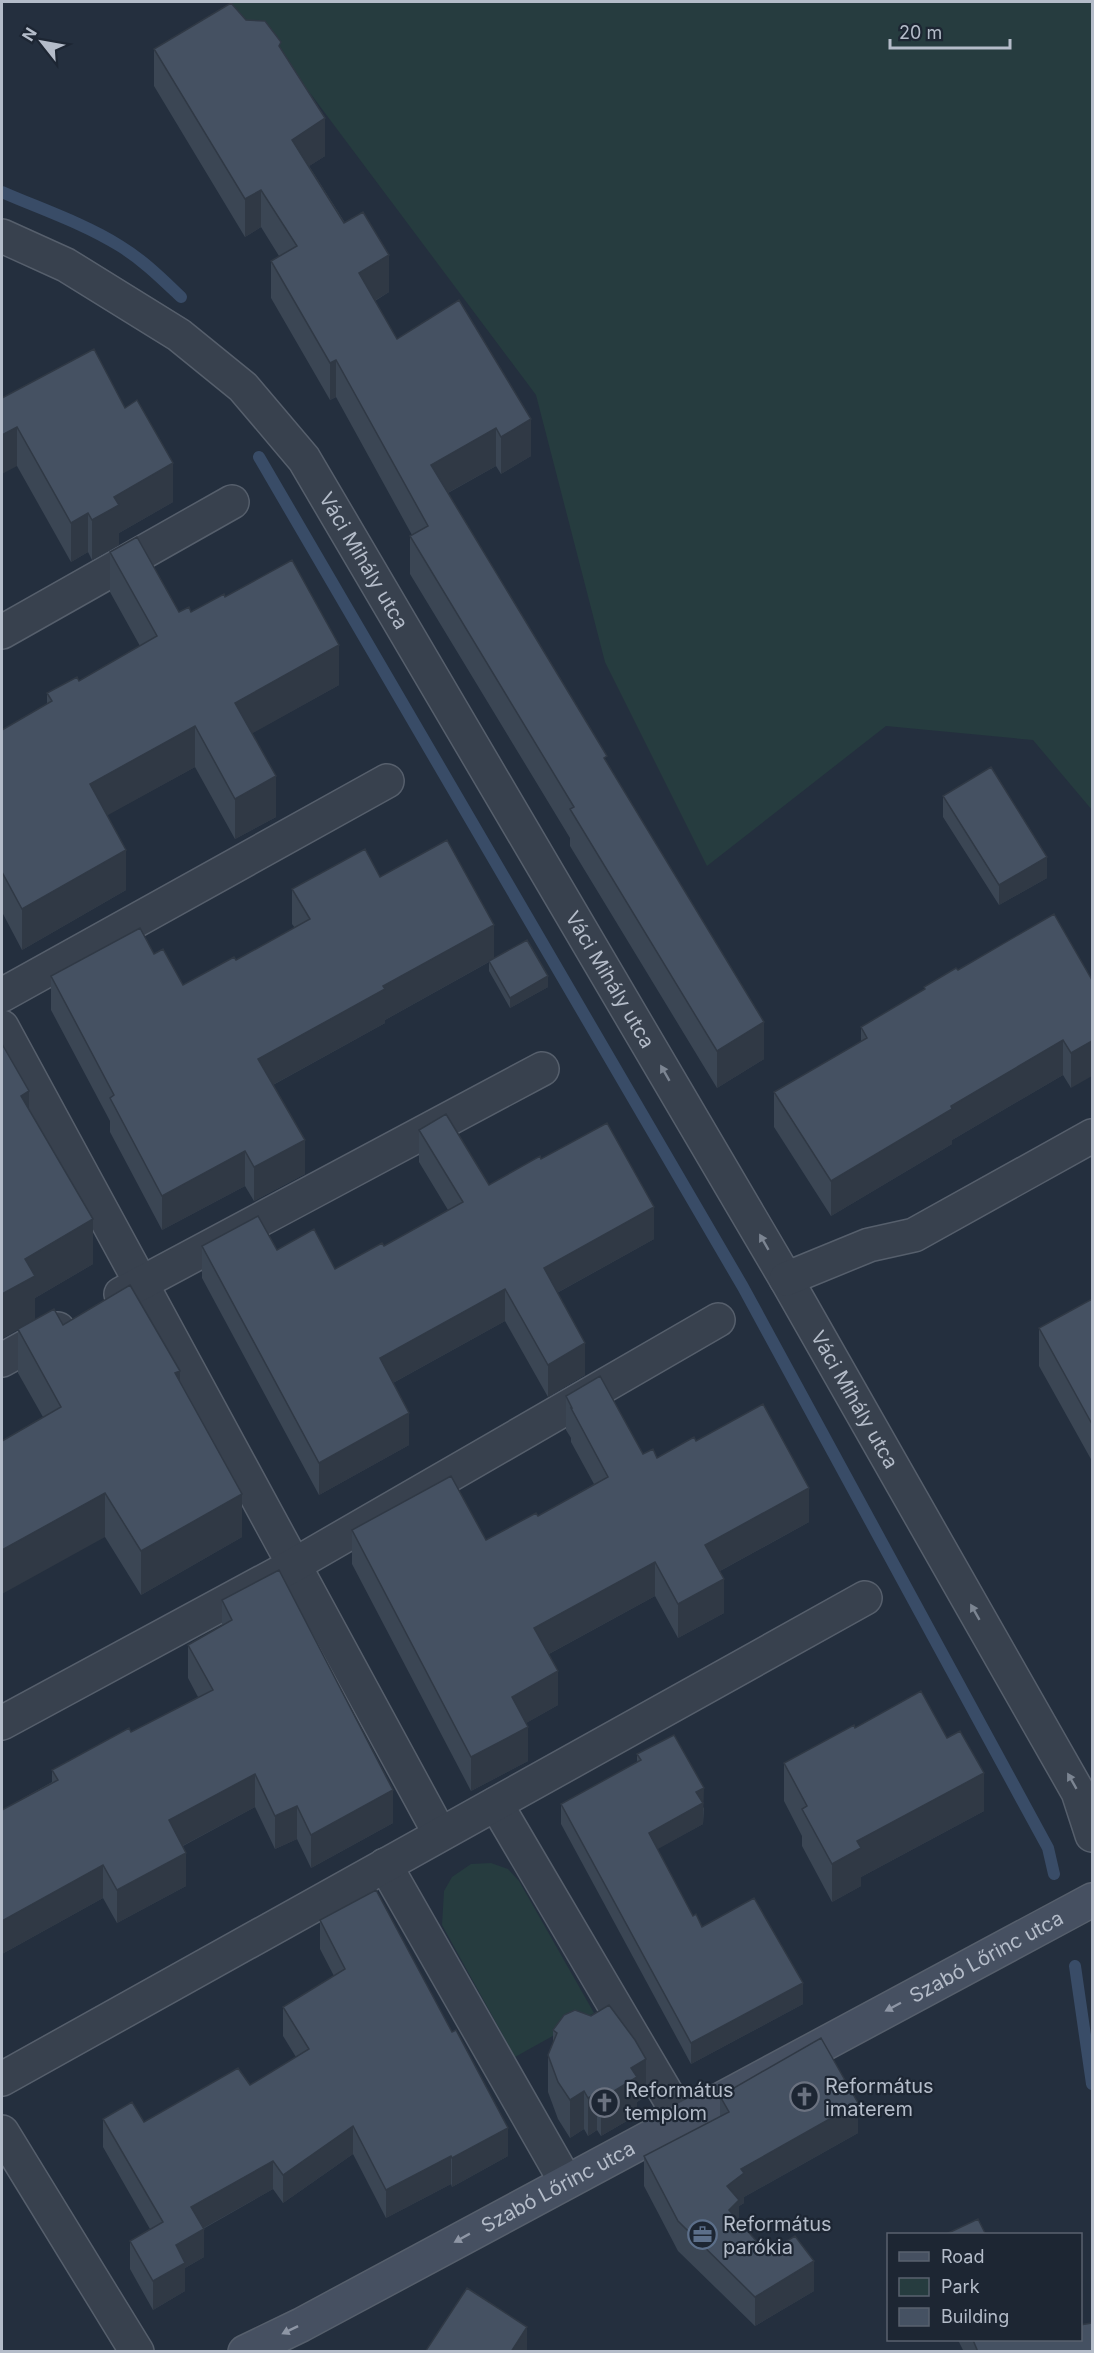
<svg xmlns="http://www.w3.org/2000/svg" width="1094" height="2353" viewBox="0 0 1094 2353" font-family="Inter,sans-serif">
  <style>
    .green { fill: #263c3f }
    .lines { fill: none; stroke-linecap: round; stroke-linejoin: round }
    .stream { stroke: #394c67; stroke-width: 12 }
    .minor-casing { stroke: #565f6c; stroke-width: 36 }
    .secondary-casing { stroke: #565f6c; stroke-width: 36 }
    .minor { stroke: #38414e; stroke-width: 33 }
    .secondary { stroke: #465061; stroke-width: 33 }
    .wall { fill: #3b4654 }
    .shaded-wall { fill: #303945 }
    .building { fill: #455162; stroke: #303945; stroke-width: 1.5 }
    .oneway { fill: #7c8592 }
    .oneway2 { fill: #8e96a5 }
    .labels { text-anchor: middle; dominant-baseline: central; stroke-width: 4.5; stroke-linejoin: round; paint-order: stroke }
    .street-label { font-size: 20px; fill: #b4bcc9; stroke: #1d2633 }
    .poi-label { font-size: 20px; fill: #b4bcc9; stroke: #1d2633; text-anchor: start }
  </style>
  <rect width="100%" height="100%" fill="#242f3e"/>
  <!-- green -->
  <path class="green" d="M230,2H1092V810L1033,740L886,726L707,866L605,662L536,395L313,97Z
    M491,1863L508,1869L519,1881L594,2013L515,2057L442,1925L444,1891L452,1877L471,1864Z"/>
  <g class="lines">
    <!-- stream -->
    <path class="stream" d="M2,192C41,209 83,223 120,246C143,260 162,279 181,297
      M259,457L743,1287L1048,1848L1054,1874
      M1075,1966L1092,2084"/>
    <defs>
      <g id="minor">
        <path id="s1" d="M2,236L66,265L179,335L243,387L304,459L786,1279L1078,1792L1092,1835"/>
        <path d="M2,632L232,502"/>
        <path d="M2,995L387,781"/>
        <path d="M2,1027L440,1834"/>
        <path d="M786,1279L869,1245L914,1235L1092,1136"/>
        <path d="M121,1294L542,1069"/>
        <path d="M2,1360L58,1329"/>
        <path d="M2,1723L294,1565L718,1320"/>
        <path d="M496,1804L682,2120"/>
        <path d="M385,1865L566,2182"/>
        <path d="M2,2079L865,1598"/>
        <path d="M2,2132L137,2352"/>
      </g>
      <g id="secondary">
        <path id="s2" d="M245,2352L301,2325L1092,1900"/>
      </g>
    </defs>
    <!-- minor casing -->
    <use href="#minor" class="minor-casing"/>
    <!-- secondary casing -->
    <use href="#secondary" class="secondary-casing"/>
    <!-- minor -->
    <use href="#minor" class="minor"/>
    <!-- secondary -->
    <use href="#secondary" class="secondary"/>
  </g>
  <!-- wall -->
  <path class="wall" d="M246,20L281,49L325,156L309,166L389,292L375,301L397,339L531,456L501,474L496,466L448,493L607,764L764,1059L717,1088L570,846V838L410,574V536L412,535L336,397L330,400L271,298V261L279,256L261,227L245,237L154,86V49Z
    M2,398L173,502L119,533V545L92,560L88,552L71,562L17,466Z
    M110,552L179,612H191L225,597L339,685L252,733L276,817L235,839L195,767L107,815L126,890L22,950L2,912V730L47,704V693L79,681L140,646L110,592Z
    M943,796L1047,878L999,905L943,817Z
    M380,877L494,958L548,987L510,1008L489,971V962L385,1020V1023L273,1085L305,1174L254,1201L245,1186L162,1230L110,1132V1121L51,1010V976L154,954L183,985L236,960L295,928L292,924V889Z
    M958,970L1092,980L1071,1088L1063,1075L952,1140V1144L831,1216L774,1127V1092L861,1042V1027L924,990V987Z
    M29,1110L93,1264L35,1298V1320L63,1325L180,1382L242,1537L141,1595L105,1537L43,1417L18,1373V1330Z
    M419,1130L489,1185L541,1159L654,1239L557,1293L585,1375L548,1397L505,1321L393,1383L409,1445L319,1495L202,1278V1246L277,1250L335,1269L384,1246L448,1210L419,1162Z
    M1092,1299V1461L1039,1366V1328Z
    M566,1396L643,1454L657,1458L696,1441L809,1522L720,1571L724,1613L678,1638L655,1596L549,1654L558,1705L526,1723L528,1761L471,1791L352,1564V1530L486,1540L538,1516L594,1484L571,1442V1438L566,1430Z
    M222,1600L393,1823L311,1868L297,1839L275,1849L255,1807L183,1846L186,1886L117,1923L103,1898L2,1954V1810L52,1782V1770L131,1732L198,1697L188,1678V1645L222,1626Z
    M855,1728L984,1811L861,1877V1886L832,1902L802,1846V1836L784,1801V1763Z
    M637,1754L704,1808L703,1824L657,1849L693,1916L702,1927L803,2004L691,2064L561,1824V1804L637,1762Z
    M320,1920L508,2156L452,2187L451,2184L386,2218L353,2154L283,2203L273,2189L203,2229L204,2257L185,2268V2291L153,2310L130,2269V2241L150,2229L103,2147V2119L144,2122L250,2085L296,2057L283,2036V2007L334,1976L320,1949Z
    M553,2030L646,2096L637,2102V2115L601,2136L597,2130L588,2136L584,2129L570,2138L558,2119L548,2092V2055L553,2044Z
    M720,2096L858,2133L744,2197V2203L739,2206V2222L767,2253L814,2291L755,2326L678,2251L644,2186V2156L720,2117Z
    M958,2340H1080L1092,2352H964Z"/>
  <!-- shaded-wall -->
  <path class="shaded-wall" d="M325,118V156L292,177V140Z
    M261,190V227L245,237V199Z
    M389,255V292L359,310V273Z
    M336,360V397L330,400V363Z
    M531,419V456L501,474V437Z
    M17,427V466L2,474V435Z
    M496,428V466L431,502V465Z
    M173,463V502L119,533V545L92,560V520L114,497Z
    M88,513V552L71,562V523Z
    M339,645V685L235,743V703Z
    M195,726V767L90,825V784Z
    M276,776V817L235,839V799Z
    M126,850V890L22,950V909Z
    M1047,857V878L999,905V885Z
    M494,925V959L385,1020V1023L258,1093V1059L383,986Z
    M548,976V987L510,1008V998Z
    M764,1022V1059L717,1088V1051Z
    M1063,1040V1075L952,1140V1144L831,1216V1181L951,1106Z
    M1092,1041V1076L1071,1088V1053Z
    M29,1091V1136L21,1096Z
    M305,1140V1174L254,1201V1167Z
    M245,1151V1186L162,1230V1196Z
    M654,1207V1239L544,1300V1268Z
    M93,1219V1264L35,1298V1320L2,1339V1294L25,1259Z
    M505,1289V1321L380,1390V1358Z
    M585,1343V1375L548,1397V1365Z
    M180,1371V1414L175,1373Z
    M409,1413V1445L319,1495V1463Z
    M809,1488V1522L705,1579V1545Z
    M105,1493V1537L2,1594V1550Z
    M242,1494V1537L141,1595V1551Z
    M655,1562V1596L534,1662V1628Z
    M724,1579V1613L678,1638V1604Z
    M558,1671V1705L512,1731V1697Z
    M528,1727V1761L471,1791V1757Z
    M984,1773V1811L861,1877V1886L832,1902V1864L857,1841Z
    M255,1774V1807L169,1853V1820Z
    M704,1788L703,1824L649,1854V1833L696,1792Z
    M393,1790V1823L311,1868V1835Z
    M297,1806V1839L275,1849V1816Z
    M186,1853V1886L117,1923V1890Z
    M103,1865V1898L2,1954V1921Z
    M803,1983V2004L691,2064V2043Z
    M646,2059V2096L637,2102V2115L601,2136V2099L631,2068Z
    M584,2091V2129L570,2138V2100Z
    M597,2093V2130L588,2136V2098Z
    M858,2103V2133L744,2197V2203L739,2206V2230L729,2240L727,2186L741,2169Z
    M353,2126V2154L283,2203V2175Z
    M508,2128V2156L452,2187V2158Z
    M451,2156V2184L386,2218V2190Z
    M273,2161V2189L191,2235V2207Z
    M204,2229V2257L185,2268V2291L153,2310V2281L176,2245Z
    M814,2261V2291L755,2326V2297Z
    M527,2327V2352H511Z"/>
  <!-- building -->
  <path class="building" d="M231,3L246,20L265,21L281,42L279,46L325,118L292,140L344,223L363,212L389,255L359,273L397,339L459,300L531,419L501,437L496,428L431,465L607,756L604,758L764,1022L717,1051L570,809L574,807L410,536L428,526L336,360L330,363L271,261L297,246L261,190L245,199L154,49Z
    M94,349L125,408L137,400L173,463L114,497L119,505L92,520L88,513L71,523L17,427L2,435V398Z
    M137,537L179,612L189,607L191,612L224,594L225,597L292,560L339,645L235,703L276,776L235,799L195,726L90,784L126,850L22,909L2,872V730L52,701L47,693L77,677L79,681L157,636L110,552Z
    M991,767L1047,857L999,885L943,796Z
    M447,840L494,925L383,986L385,989L258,1059L305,1140L254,1167L245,1151L162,1196L110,1098L114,1095L51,976L140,928L154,954L163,949L183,985L234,957L236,960L310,919L292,889L365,849L380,877Z
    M1054,914L1092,980V1041L1071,1053L1063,1040L951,1106L952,1109L831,1181L774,1092L867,1038L861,1027L925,989L924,987L956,968L958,970Z
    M527,940L548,976L510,998L489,961Z
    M2,1044L29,1091L21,1096L93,1219L25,1259L35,1276L2,1294Z
    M446,1114L489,1185L540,1156L541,1159L607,1123L654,1207L544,1268L585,1343L548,1365L505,1289L380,1358L409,1413L319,1463L202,1246L258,1216L277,1250L314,1229L335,1269L382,1243L384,1246L463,1202L419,1130Z
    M130,1285L180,1371L175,1373L242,1494L141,1551L105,1493L2,1550V1441L61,1407L18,1329L54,1309L63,1325Z
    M1092,1299V1424L1039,1328Z
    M600,1376L643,1454L653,1449L657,1458L694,1437L696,1441L763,1404L809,1488L705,1545L724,1579L678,1604L655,1562L534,1628L558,1671L512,1697L528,1727L471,1757L352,1530L451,1476L486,1540L536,1513L538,1516L608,1477L571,1408H572L566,1396Z
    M279,1570L393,1790L311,1835L297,1806L275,1816L255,1774L169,1820L186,1853L117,1890L103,1865L2,1921V1810L58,1780L52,1770L129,1728L131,1732L213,1690L188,1645L232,1620L222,1600Z
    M921,1691L947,1738L960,1731L984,1773L857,1841L861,1848L832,1864L802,1809L807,1806L784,1763L854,1725L855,1728Z
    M674,1735L704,1788L696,1792L703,1803L649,1833L693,1916L696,1914L702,1927L754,1898L803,1983L691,2043L561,1804L641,1760L637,1754Z
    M376,1890L452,2032L456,2030L508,2128L452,2158L451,2156L386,2190L353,2126L283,2175L273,2161L191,2207L204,2229L176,2245L185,2263L153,2281L130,2241L163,2222L103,2119L132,2102L144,2122L238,2068L250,2085L309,2049L283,2007L345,1969L320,1920Z
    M609,2005L635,2040L646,2059L631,2068L637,2077L601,2099L597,2093L588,2098L584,2091L570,2100L558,2082L548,2055L557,2033L553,2030L564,2015L575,2010L591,2016Z
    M821,2038L858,2103L741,2169L744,2173L727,2186L739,2200L729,2210L767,2253L795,2236L814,2261L755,2297L678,2221L644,2156L729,2112L720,2096Z
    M978,2219L986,2235H944Z
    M467,2288L527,2327L511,2352H425Z
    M1092,2323V2352H978L973,2340H1080V2325Z"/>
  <!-- one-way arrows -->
  <defs><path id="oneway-solid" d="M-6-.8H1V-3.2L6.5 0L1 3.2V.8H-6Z" transform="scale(1.5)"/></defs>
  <g class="oneway">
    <use href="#oneway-solid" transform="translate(665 1073) rotate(-120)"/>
    <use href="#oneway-solid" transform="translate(764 1242) rotate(-120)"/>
    <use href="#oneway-solid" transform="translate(975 1612) rotate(-120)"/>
    <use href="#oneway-solid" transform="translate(1072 1781) rotate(-120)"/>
  </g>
  <g class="oneway2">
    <use href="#oneway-solid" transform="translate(893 2007) rotate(152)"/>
    <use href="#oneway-solid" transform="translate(462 2238) rotate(151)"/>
    <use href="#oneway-solid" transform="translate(290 2330) rotate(154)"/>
  </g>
  <!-- icons -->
  <defs>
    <symbol id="church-ring" viewBox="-11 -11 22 22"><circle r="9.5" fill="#1d2633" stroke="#6b7280" stroke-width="1.5"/><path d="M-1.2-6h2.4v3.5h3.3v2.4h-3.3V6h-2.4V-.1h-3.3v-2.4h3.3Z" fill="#6b7280"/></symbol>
    <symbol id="office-ring" viewBox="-11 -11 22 22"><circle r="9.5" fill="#1d2633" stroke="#5c6f8a" stroke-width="1.5"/><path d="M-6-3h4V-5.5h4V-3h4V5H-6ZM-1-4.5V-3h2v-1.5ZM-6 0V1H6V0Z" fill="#5c6f8a"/></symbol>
  </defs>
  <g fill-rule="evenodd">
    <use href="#church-ring" x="788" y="2080" width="33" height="33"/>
    <use href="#church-ring" x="588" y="2086" width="33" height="33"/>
    <use href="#office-ring" x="686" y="2218" width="33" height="33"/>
  </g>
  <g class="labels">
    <!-- street labels -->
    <g class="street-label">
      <text stroke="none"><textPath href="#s1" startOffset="498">Váci Mihály utca</textPath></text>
      <text stroke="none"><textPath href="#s1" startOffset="984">Váci Mihály utca</textPath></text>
      <text stroke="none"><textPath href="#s1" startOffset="1470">Váci Mihály utca</textPath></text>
      <text stroke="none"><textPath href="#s2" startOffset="840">Szabó Lőrinc utca</textPath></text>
      <text stroke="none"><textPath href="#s2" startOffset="354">Szabó Lőrinc utca</textPath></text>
    </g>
    <!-- poi labels -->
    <g class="poi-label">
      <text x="825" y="2086">Református<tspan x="825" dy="23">imaterem</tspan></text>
      <text x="625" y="2090">Református<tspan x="625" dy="23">templom</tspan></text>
      <text x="723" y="2224">Református<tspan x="723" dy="23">parókia</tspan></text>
    </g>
  </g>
  <!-- border -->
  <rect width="1094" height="2353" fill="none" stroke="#b4bcc9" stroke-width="6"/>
  <!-- legend -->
  <rect x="887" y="2233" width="195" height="108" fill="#1d2633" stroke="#59626f" stroke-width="1.5"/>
  <rect x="899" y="2252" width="30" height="9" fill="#465061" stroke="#59626f" stroke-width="1.5"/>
  <text x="941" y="2263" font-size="18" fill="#b4bcc9">Road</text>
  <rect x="899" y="2278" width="30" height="18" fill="#263c3f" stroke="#59626f" stroke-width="1.5"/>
  <text x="941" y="2293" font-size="18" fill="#b4bcc9">Park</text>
  <rect x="899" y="2308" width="30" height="18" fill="#455162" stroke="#59626f" stroke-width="1.5"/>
  <text x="941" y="2323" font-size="18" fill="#b4bcc9">Building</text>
  <!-- north arrow -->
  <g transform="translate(42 42) rotate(301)" stroke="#1d2633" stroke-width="4.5" paint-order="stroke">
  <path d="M0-4.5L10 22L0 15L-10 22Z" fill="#b4bcc9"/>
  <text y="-9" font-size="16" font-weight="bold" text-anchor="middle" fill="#b4bcc9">N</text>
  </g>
  <!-- scale -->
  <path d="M890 39v9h120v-9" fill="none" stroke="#b4bcc9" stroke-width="3"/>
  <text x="899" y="39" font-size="18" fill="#b4bcc9" stroke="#1d2633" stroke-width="4.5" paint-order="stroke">20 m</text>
</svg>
